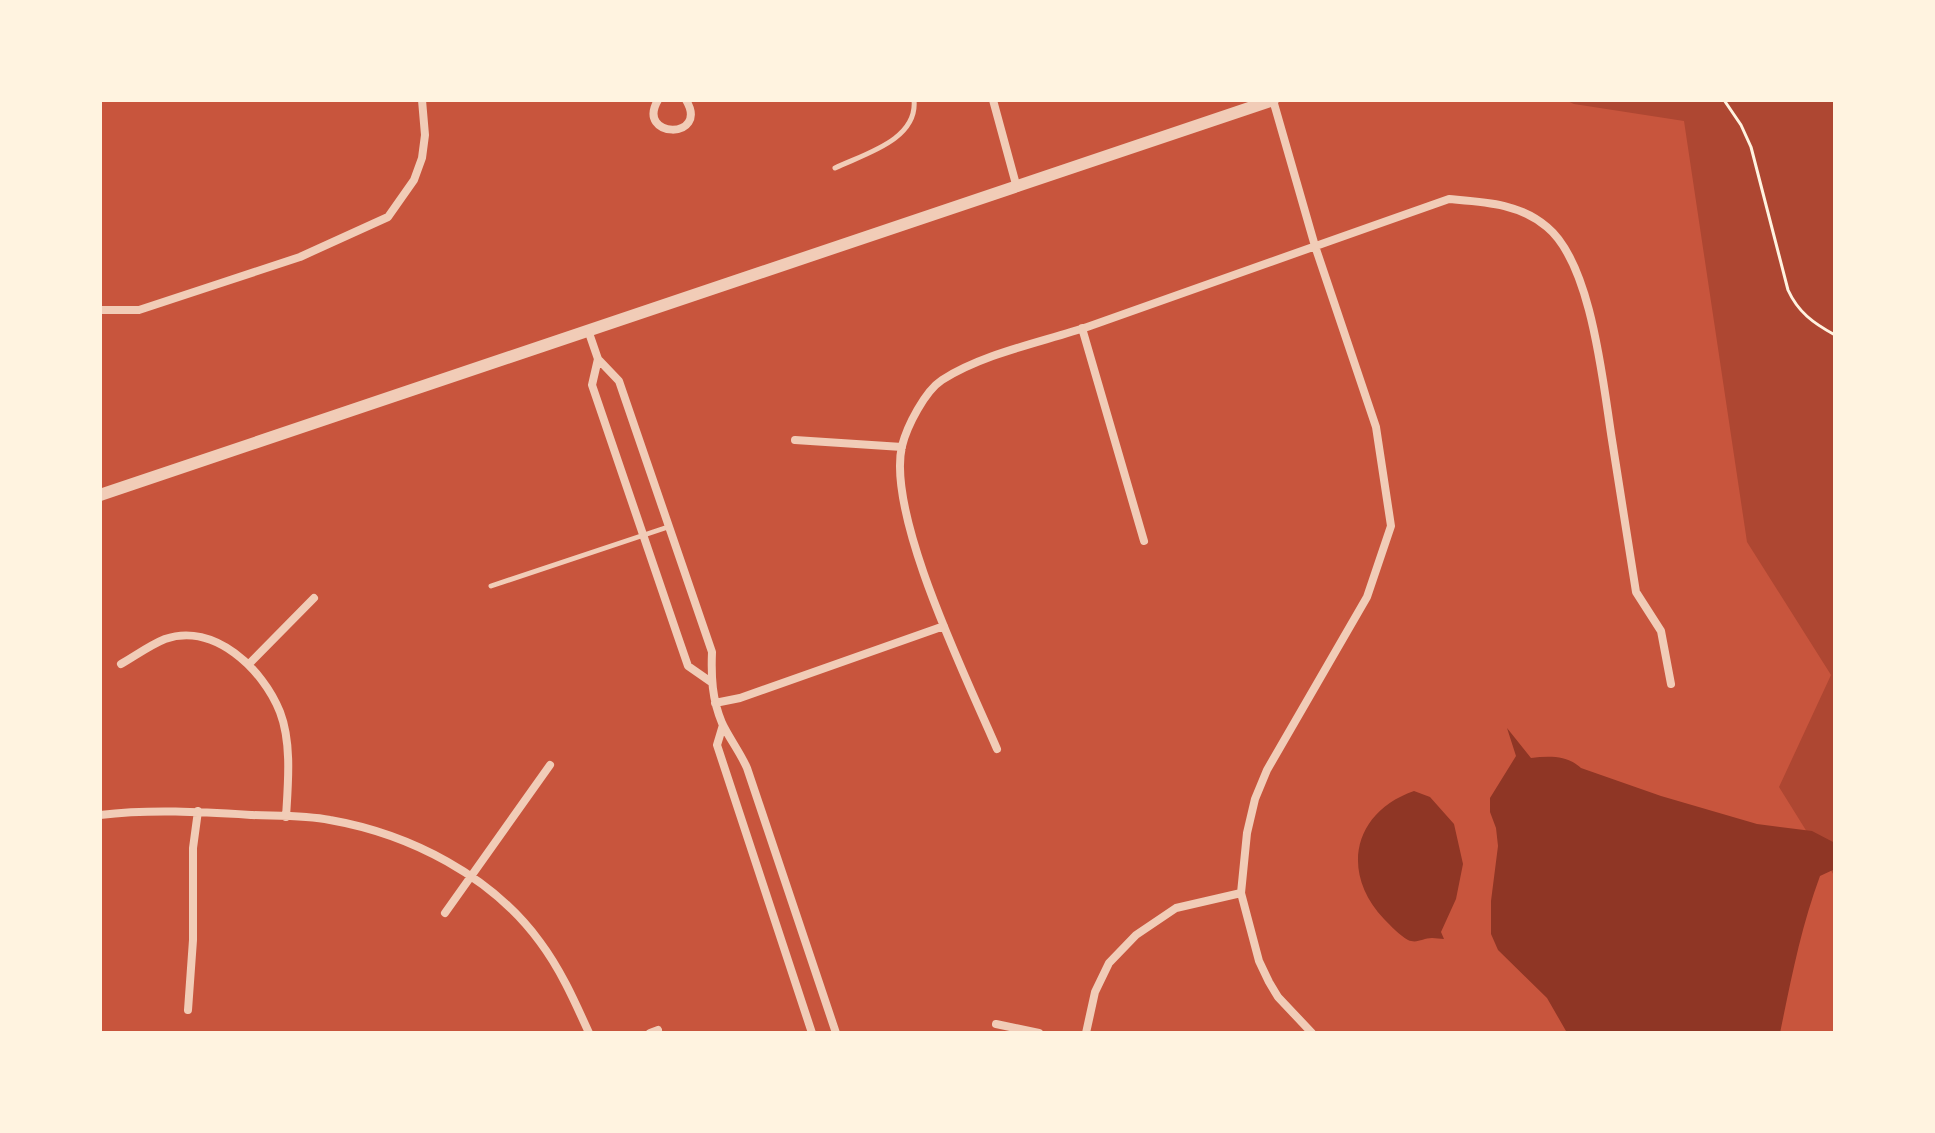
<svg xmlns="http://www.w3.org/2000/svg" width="1935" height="1133" viewBox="0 0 1935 1133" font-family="'Alegreya Sans',sans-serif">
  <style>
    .green { fill: #ae4732 }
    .water { fill: #8f3625 }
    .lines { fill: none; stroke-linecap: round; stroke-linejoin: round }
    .path { stroke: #fff3e0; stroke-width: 3 }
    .service { stroke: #f1ccb7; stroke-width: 5 }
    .minor { stroke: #f1ccb7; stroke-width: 8 }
    .tertiary { stroke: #f1ccb7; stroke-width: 12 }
  </style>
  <rect width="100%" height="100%" fill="#c8553d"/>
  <!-- green -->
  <path class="green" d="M1565,100H1835V877L1779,787L1831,675L1747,542L1684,121L1574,104Z"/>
  <!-- water -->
  <path class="water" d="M1507,728L1531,758C1549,756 1567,755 1581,768L1661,796L1757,824L1812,831L1835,843V869L1820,876C1801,927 1791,980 1780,1033L1566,1031L1547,998L1498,950L1491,934V901L1498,846L1496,828L1490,812V798L1516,756Z
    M1414,791L1430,797L1454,824L1463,864L1456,899L1441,932L1444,939C1440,939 1436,938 1432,938C1423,938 1417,944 1408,940C1399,935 1391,926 1384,919C1340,873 1353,812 1414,791Z"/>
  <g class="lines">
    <!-- path -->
    <path class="path" d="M1724,100L1741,125L1751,147L1788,290C1798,312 1813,323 1835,335"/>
    <!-- service -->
    <path class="service" d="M835,168C864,154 918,140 914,100
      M491,586L668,527"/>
    <!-- minor -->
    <path class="minor" d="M658,100C635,139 710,140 686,100
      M993,100L1017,188
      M1273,100L1315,246L1376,427L1391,526L1367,597L1267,770L1255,799L1247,833L1241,893L1259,961L1269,982L1278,997L1312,1033
      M100,310H139L215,285L300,257L388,217L414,180L422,158L425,135L422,100
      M1082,328L1144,541
      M588,330L598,359L619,381L712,652C711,677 712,699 722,723C729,738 740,752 747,768L836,1033
      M598,359L592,385L678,637L688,666L711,682
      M795,440L902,447
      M121,664C135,656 150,645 165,639C214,622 263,669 280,712C292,743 288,784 286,817
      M249,664L314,598
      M715,703L740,698L944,626
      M723,725L717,745L812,1033
      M997,749C968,681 886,515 902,446C907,426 925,391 942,380C984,353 1043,342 1090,326C1209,284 1329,241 1449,199C1484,202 1519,203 1547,227C1592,264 1603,384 1612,440C1620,491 1628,541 1636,592L1661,631L1671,684
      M100,815C151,809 201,812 252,815C277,816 305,815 330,820C410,834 492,876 540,942C561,970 575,1002 589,1033
      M445,913L550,765
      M188,1010L193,940V848L198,811
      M996,1024L1039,1033
      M650,1033L658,1030
      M1086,1033L1095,992L1109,963L1136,935L1176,908L1241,893"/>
    <!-- tertiary -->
    <path class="tertiary" d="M100,495L1273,100"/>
  </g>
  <!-- border -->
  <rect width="1935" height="1133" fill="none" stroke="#fff3e0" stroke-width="204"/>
</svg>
